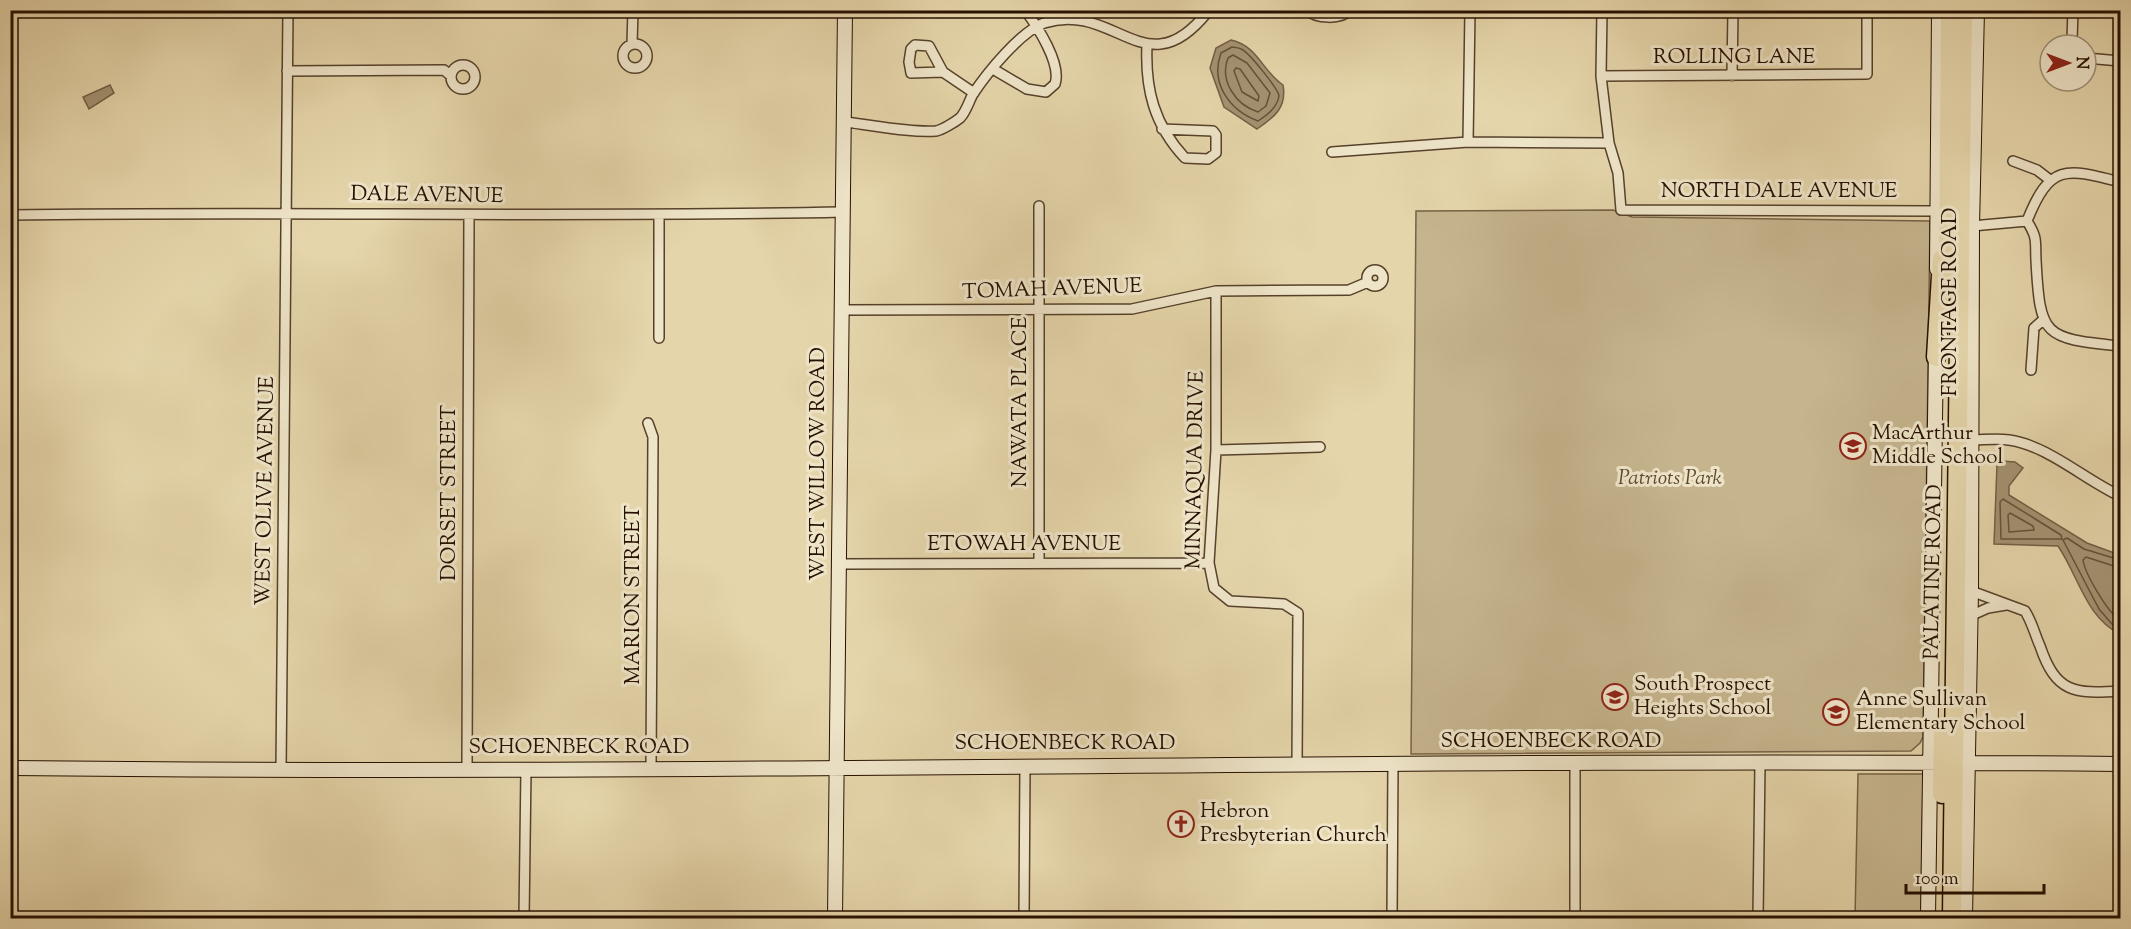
<svg xmlns="http://www.w3.org/2000/svg" width="2131" height="929" viewBox="0 0 2131 929" font-family="'Sorts Mill Goudy',serif">
  <style>
    .green { fill: #c5b48d; stroke: #766247; stroke-width: 1.5 }
    .water { fill: #a49271; stroke: #725e44; stroke-width: 1.5 }
    .lines { fill: none; stroke-linecap: round; stroke-linejoin: round }
    .shore { stroke: #655139; stroke-width: 1.5 }
    .street-casing { stroke: #56412b; stroke-width: 12 }
    .secondary-casing { stroke: #261001; stroke-width: 16 }
    .highway-casing { stroke: #261001; stroke-width: 21 }
    .street { stroke: #eee4c8; stroke-width: 9 }
    .secondary { stroke: #eee4c8; stroke-width: 14 }
    .highway { stroke: #e5d5aa; stroke-width: 18 }
    .labels { text-anchor: middle; dominant-baseline: central; stroke-width: 6; stroke-linejoin: round; paint-order: stroke }
    .street-label { font-size: 21px; fill: #261001; stroke: #eee4c8 }
    .poi-label { font-size: 21px; fill: #261001; stroke: #eee4c8; text-anchor: start }
    .park-label { font-size: 21px; font-style: italic; fill: #5e4932; stroke: #eee4c8 }
  </style>
  <rect width="100%" height="100%" fill="#e5d5aa"/>
  <filter id="stains"><feTurbulence type="fractalNoise" baseFrequency=".00333" numOctaves="4"/><feColorMatrix values="0 0 0 0 .2 0 0 0 0 .09 0 0 0 0 .02 0 0 0 .5 -.17"/></filter>
  <radialGradient id="worn" r=".72"><stop offset=".6" stop-color="#630" stop-opacity="0"/><stop offset="1" stop-color="#630" stop-opacity=".3"/></radialGradient>
  <!-- green -->
  <path class="green" d="M1613,210L1632,217L1930,221L1923,737L1920,743L1911,751L1411,754L1416,211Z
    M1858,774H1923L1921,918H1855Z"/>
  <!-- water -->
  <path class="water" d="M1231,40C1258,46 1262,71 1283,85C1287,107 1275,117 1257,129L1224,107L1210,68L1216,48Z
    M110,85L114,93L89,109L83,97Z
    M2002,461L2015,462L2023,468L2009,486V495L2087,543L2120,555V634C2086,618 2078,575 2058,546L1994,544L1997,465Z"/>
  <g class="lines">
    <!-- shore -->
    <path class="shore" d="M1232,47C1233,47 1240,48 1241,49C1249,52 1279,90 1279,96C1277,108 1267,115 1258,121C1229,110 1210,83 1221,53Z
      M1233,55L1247,63L1270,93L1266,106L1258,112C1236,105 1219,81 1228,58Z
      M1236,68L1240,69L1259,96L1258,101L1242,92L1234,71Z
      M2003,499L2061,535L2062,539H2001L2000,502Z
      M2010,513L2033,526L2034,530L2009,532L2008,515Z
      M2120,560L2084,549L2067,538L2063,540L2099,609L2112,624L2120,628
      M2120,568L2086,557L2083,560C2085,574 2108,613 2120,620"/>
    <defs>
      <path id="street" d="M1307,10C1316,19 1341,20 1350,10
        M1602,10L1601,76L1609,143L1618,173L1621,210L1937,211
        M2073,10L2072,40L2075,45
        M632,44L633,10
        M623 56a12 12 0 1 1 24 0a12 12 0 1 1-24 0Z
        M1147,45C1145,89 1154,125 1185,158L1208,159L1216,153V135L1213,131L1162,129
        M2086,58L2120,61
        M451 77a12 12 0 1 1 24 0a12 12 0 1 1-24 0Z
        M993,69L1027,89L1046,92L1055,84C1062,64 1037,26 1025,10
        M287,71L444,70L451,76
        M943,72L911,73L909,62L911,49L915,45L929,46L943,72L974,93
        M1601,76L1867,74V10
        M1732,76L1733,10
        M845,122C873,125 909,133 936,131C942,130 955,122 960,118C966,112 969,101 973,94C987,73 1020,32 1044,23C1116,0 1146,91 1209,10
        M1468,142L1470,10
        M1332,152L1468,142L1609,143
        M2013,161L2037,170L2050,180
        M10,215C288,211 565,218 843,212
        M659,216V338
        M2027,221C2038,239 2035,240 2036,260C2040,338 2044,338 2120,346
        M1972,226L2027,221C2050,163 2066,168 2120,182
        M1367 278a8 8 0 1 1 16 0a8 8 0 1 1-16 0Z
        M1216,291V450L1209,563L1214,588L1230,601L1284,604L1298,613L1297,763
        M841,310L1132,309L1216,291L1349,290L1368,282
        M2031,370L2034,328L2043,320
        M648,423L653,437L651,769
        M1971,440C1983,440 1996,438 2009,440C2047,445 2085,480 2120,496
        M1216,450L1320,447
        M1039,562V206
        M839,564L1209,563
        M1971,591L2025,611C2032,622 2035,635 2040,646C2056,693 2074,694 2120,691
        M1970,616L1988,608L2006,605
        M467,770L469,216
        M281,771L288,10
        M524,918L526,769
        M1024,918L1025,765
        M1392,918L1393,763
        M1575,918V763
        M1758,918L1760,763"/>
      <path id="secondary" d="M1937,269L1939,10
        M10,768C714,776 1417,757 2120,764
        M835,918L845,10
        M1928,918L1936,349
        M1965,918L1971,591L1972,226L1977,10"/>
      <path id="highway" d="M1948,272L1950,10
        M1936,357L1942,259
        M1942,794L1943,731
        M1952,918L1963,10"/>
    </defs>
    <!-- street casing -->
    <use href="#street" class="street-casing"/>
    <!-- secondary casing -->
    <use href="#secondary" class="secondary-casing"/>
    <!-- highway casing -->
    <use href="#highway" class="highway-casing"/>
    <!-- street -->
    <use href="#street" class="street"/>
    <!-- secondary -->
    <use href="#secondary" class="secondary"/>
    <!-- highway -->
    <use href="#highway" class="highway"/>
  </g>
  <!-- icons -->
  <defs>
    <symbol id="school-ring" viewBox="-11 -11 22 22"><circle r="9.5" fill="#eee4c8" stroke="#8f2418" stroke-width="1.5"/><path d="M0-5L7-2L0 1L-7-2ZM-4 1L0 2.5L4 1V4Q0 6-4 4Z" fill="#8f2418"/></symbol>
    <symbol id="church-ring" viewBox="-11 -11 22 22"><circle r="9.5" fill="#eee4c8" stroke="#8f2418" stroke-width="1.5"/><path d="M-1.2-6h2.4v3.5h3.3v2.4h-3.3V6h-2.4V-.1h-3.3v-2.4h3.3Z" fill="#8f2418"/></symbol>
  </defs>
  <g fill-rule="evenodd">
    <use href="#school-ring" x="1838" y="431" width="30" height="30"/>
    <use href="#school-ring" x="1600" y="682" width="30" height="30"/>
    <use href="#school-ring" x="1821" y="697" width="30" height="30"/>
    <use href="#church-ring" x="1166" y="809" width="30" height="30"/>
  </g>
  <g class="labels">
    <!-- street labels -->
    <g class="street-label">
      <text x="1734" y="58">ROLLING LANE</text>
      <text x="1779" y="192">NORTH DALE AVENUE</text>
      <text transform="translate(427 196) rotate(1)">DALE AVENUE</text>
      <text transform="translate(1052 290) rotate(-2)">TOMAH AVENUE</text>
      <text transform="translate(1951 302) rotate(-90)">FRONTAGE ROAD</text>
      <text transform="translate(1021 402) rotate(-90)">NAWATA PLACE</text>
      <text transform="translate(819 464) rotate(-90)">WEST WILLOW ROAD</text>
      <text transform="translate(1196 470) rotate(-89)">MINNAQUA DRIVE</text>
      <text transform="translate(266 491) rotate(-89)">WEST OLIVE AVENUE</text>
      <text transform="translate(450 493) rotate(-90)">DORSET STREET</text>
      <text x="1024" y="545">ETOWAH AVENUE</text>
      <text transform="translate(1934 572) rotate(-89)">PALATINE ROAD</text>
      <text transform="translate(634 595) rotate(-90)">MARION STREET</text>
      <text x="1551" y="742">SCHOENBECK ROAD</text>
      <text x="1065" y="744">SCHOENBECK ROAD</text>
      <text x="579" y="748">SCHOENBECK ROAD</text>
    </g>
    <!-- poi labels -->
    <g class="poi-label">
      <text x="1872" y="434">MacArthur<tspan x="1872" dy="24">Middle School</tspan></text>
      <text x="1634" y="685">South Prospect<tspan x="1634" dy="24">Heights School</tspan></text>
      <text x="1856" y="700">Anne Sullivan<tspan x="1856" dy="24">Elementary School</tspan></text>
      <text x="1200" y="812">Hebron<tspan x="1200" dy="24">Presbyterian Church</tspan></text>
    </g>
    <!-- park labels -->
    <g class="park-label">
      <text x="1670" y="479">Patriots Park</text>
    </g>
  </g>
  <!-- margin -->
  <rect width="2131" height="929" fill="none" stroke="#e5d5aa" stroke-width="36"/>
  <rect x="12" y="12" width="2107" height="905" fill="none" stroke="#261001" stroke-width="3"/>
  <rect x="18" y="18" width="2095" height="893" fill="none" stroke="#261001" stroke-width="1.5"/>
  <!-- north arrow -->
  <g transform="translate(2068 63) rotate(90)"><circle r="28" fill="#eee4c8" stroke="#9e8f78" stroke-width="1.5"/>
  <path d="M0-4.5L10 22L0 15L-10 22Z" fill="#8f2418"/>
  <text y="-9" font-size="16" font-weight="bold" text-anchor="middle" fill="#261001">N</text>
  </g>
  <!-- scale -->
  <path d="M1906 884v9h138v-9" fill="none" stroke="#261001" stroke-width="3"/>
  <text x="1915" y="884" font-size="18" fill="#261001" stroke="#eee4c8" stroke-width="4.5" paint-order="stroke">100 m</text>
  <rect width="100%" height="100%" filter="url(#stains)"/>
  <rect width="100%" height="100%" fill="url(#worn)"/>
</svg>
